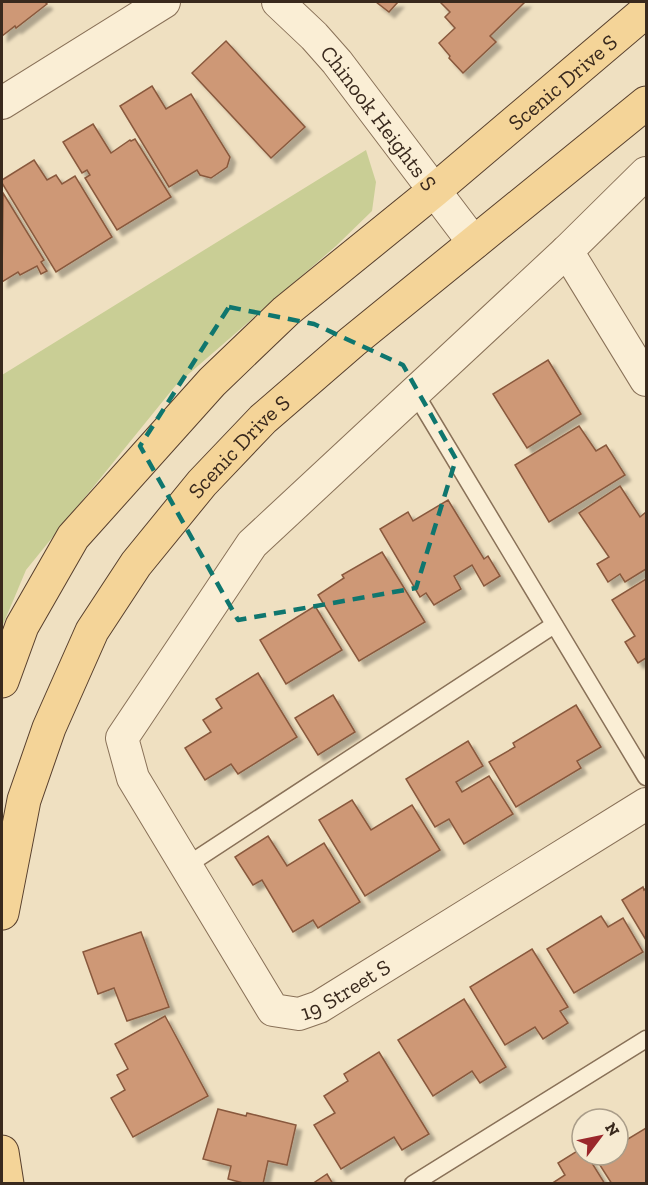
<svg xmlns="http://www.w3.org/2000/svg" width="648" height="1185" font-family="'Zilla Slab',serif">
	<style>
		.green { fill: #c9ce95 }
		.building { fill: #ce9876; stroke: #89593d; stroke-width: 1.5; filter: url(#shadow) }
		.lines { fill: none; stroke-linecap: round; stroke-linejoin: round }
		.lane-casing { stroke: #897158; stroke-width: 19 }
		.street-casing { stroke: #897158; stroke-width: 34 }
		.primary-casing { stroke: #573f2d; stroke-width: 35 }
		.lane { stroke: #faeed5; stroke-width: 16 }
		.street { stroke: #faeed5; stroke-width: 32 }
		.primary { stroke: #f4d498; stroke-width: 33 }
		.marked { fill: none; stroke: #0f766e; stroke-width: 4.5; stroke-dasharray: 12 8; stroke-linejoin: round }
		.labels { text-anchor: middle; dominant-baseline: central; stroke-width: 5; stroke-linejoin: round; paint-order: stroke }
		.street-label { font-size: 22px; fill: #39291d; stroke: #f6ead1 }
	</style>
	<defs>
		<filter id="shadow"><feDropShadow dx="5.5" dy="5.5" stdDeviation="1.5" flood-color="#0004"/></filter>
	</defs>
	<rect width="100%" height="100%" fill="#efe0c1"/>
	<polygon class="green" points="366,150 376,182 372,211 336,246 176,385 26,570 2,627 2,375"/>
	<g class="building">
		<polygon points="2,2 45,2 47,4 16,28 15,26 2,36"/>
		<polygon points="376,2 398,2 389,12"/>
		<polygon points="442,2 525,2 490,36 496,42 463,73 449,58 450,56 439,43 455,28 445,17 450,12 441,3"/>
		<polygon points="226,41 305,127 271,158 192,73"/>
		<polygon points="152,86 166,109 191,94 230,157 227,167 211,178 200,175 197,170 169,187 120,106"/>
		<polygon points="93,124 111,153 130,140 131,141 135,139 171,197 117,230 85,178 90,175 87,170 82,173 63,142"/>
		<polygon points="34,160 47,180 56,175 62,184 75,176 112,237 56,272 2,183 2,180"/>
		<polygon points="3,193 44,260 41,262 47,271 41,274 37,266 20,275 18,272 2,282"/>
		<polygon points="548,360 581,414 527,448 493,394"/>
		<polygon points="579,426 596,451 606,445 625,475 549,522 515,465"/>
		<polygon points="620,486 640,517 646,512 646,569 625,582 620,574 608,582 597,564 609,557 579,513"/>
		<polygon points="448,500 484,559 488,556 500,576 484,586 472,565 454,576 461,589 434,605 426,593 420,597 380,529 408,512 413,521"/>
		<polygon points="382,552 425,622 359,661 318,595 344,578 342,575"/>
		<polygon points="646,579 646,658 638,663 625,642 635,636 612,600"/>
		<polygon points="315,606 342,650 286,684 260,640"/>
		<polygon points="258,673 297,737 238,774 231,764 205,780 185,748 211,732 203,720 222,708 216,699"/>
		<polygon points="333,695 355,732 318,755 295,718"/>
		<polygon points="576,705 601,747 577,761 581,768 516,807 489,762 515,747 513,743"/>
		<polygon points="468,741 483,766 456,782 462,792 489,776 513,814 464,844 449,819 435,827 406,779"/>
		<polygon points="352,800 371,830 412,805 440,850 365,896 319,820"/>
		<polygon points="268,836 287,866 324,843 360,902 318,928 313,920 293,932 262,880 253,885 235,857"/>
		<polygon points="643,887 644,890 646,888 646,940 622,900"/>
		<polygon points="601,916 608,927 623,918 643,952 574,993 547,949"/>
		<polygon points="141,932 169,1007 127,1021 114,988 98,994 83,952"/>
		<polygon points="532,949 568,1007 560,1011 568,1023 543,1039 535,1027 505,1045 470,987"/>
		<polygon points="464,999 506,1067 480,1083 472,1071 433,1096 398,1040"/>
		<polygon points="165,1016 208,1096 133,1137 111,1098 125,1090 117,1075 128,1069 115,1044"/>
		<polygon points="379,1052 429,1134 402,1150 394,1137 341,1169 314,1125 335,1113 324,1096 348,1081 344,1074"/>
		<polygon points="218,1109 246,1116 247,1113 296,1125 287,1165 268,1161 263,1184 247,1184 228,1179 231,1166 203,1159"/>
		<polygon points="646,1128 646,1184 612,1184 596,1159 602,1155 618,1155 618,1145"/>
		<polygon points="582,1148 582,1155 587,1155 605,1184 551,1184 565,1175 558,1163"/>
		<polygon points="327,1174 333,1184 312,1184"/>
	</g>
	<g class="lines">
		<g class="lane-casing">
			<g id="lane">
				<polyline points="415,393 646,777"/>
				<polyline points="186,866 554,625"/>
				<polyline points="413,1184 646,1039"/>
			</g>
		</g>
		<g class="street-casing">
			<g id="street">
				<path id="s1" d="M 278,2 L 314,36 L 337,62 L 474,243"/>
				<polyline points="2,103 164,2"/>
				<path id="s2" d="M 646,173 L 567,251 L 252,544 L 122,738 L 133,778 L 273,1010 L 299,1014 L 319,1007 L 646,804"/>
				<polyline points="567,251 646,380"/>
			</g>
		</g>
		<g class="primary-casing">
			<g id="primary">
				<path id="s3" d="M 2,681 L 22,626 L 73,537 L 212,382 L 286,311 L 435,190 L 646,11"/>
				<path id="s4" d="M 2,913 L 24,800 L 49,728 L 92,631 L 136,564 L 202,483 L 263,419 L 352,342 L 646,103"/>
				<polyline points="2,1152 7,1184"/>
			</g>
		</g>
		<use href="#lane" class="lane"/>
		<use href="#street" class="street"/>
		<use href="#primary" class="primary"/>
	</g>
	<path class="marked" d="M 229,307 L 314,324 L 403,365 L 456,459 L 416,588 L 238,620 L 140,446 Z"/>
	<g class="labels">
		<g class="street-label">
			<text stroke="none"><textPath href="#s3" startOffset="831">Scenic Drive S</textPath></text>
			<text stroke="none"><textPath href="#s1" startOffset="154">Chinook Heights S</textPath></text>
			<text stroke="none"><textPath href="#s4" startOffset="534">Scenic Drive S</textPath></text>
			<text stroke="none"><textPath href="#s2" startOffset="1166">19 Street S</textPath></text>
		</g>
	</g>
	<rect width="648" height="1185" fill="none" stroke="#39291d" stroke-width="6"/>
	<g transform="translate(600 1137) rotate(58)"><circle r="28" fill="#f6ead1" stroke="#aa9d89" stroke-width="1.5"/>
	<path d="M0-4.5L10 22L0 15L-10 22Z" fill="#9a272b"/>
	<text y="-9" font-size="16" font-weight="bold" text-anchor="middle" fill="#39291d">N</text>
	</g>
</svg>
